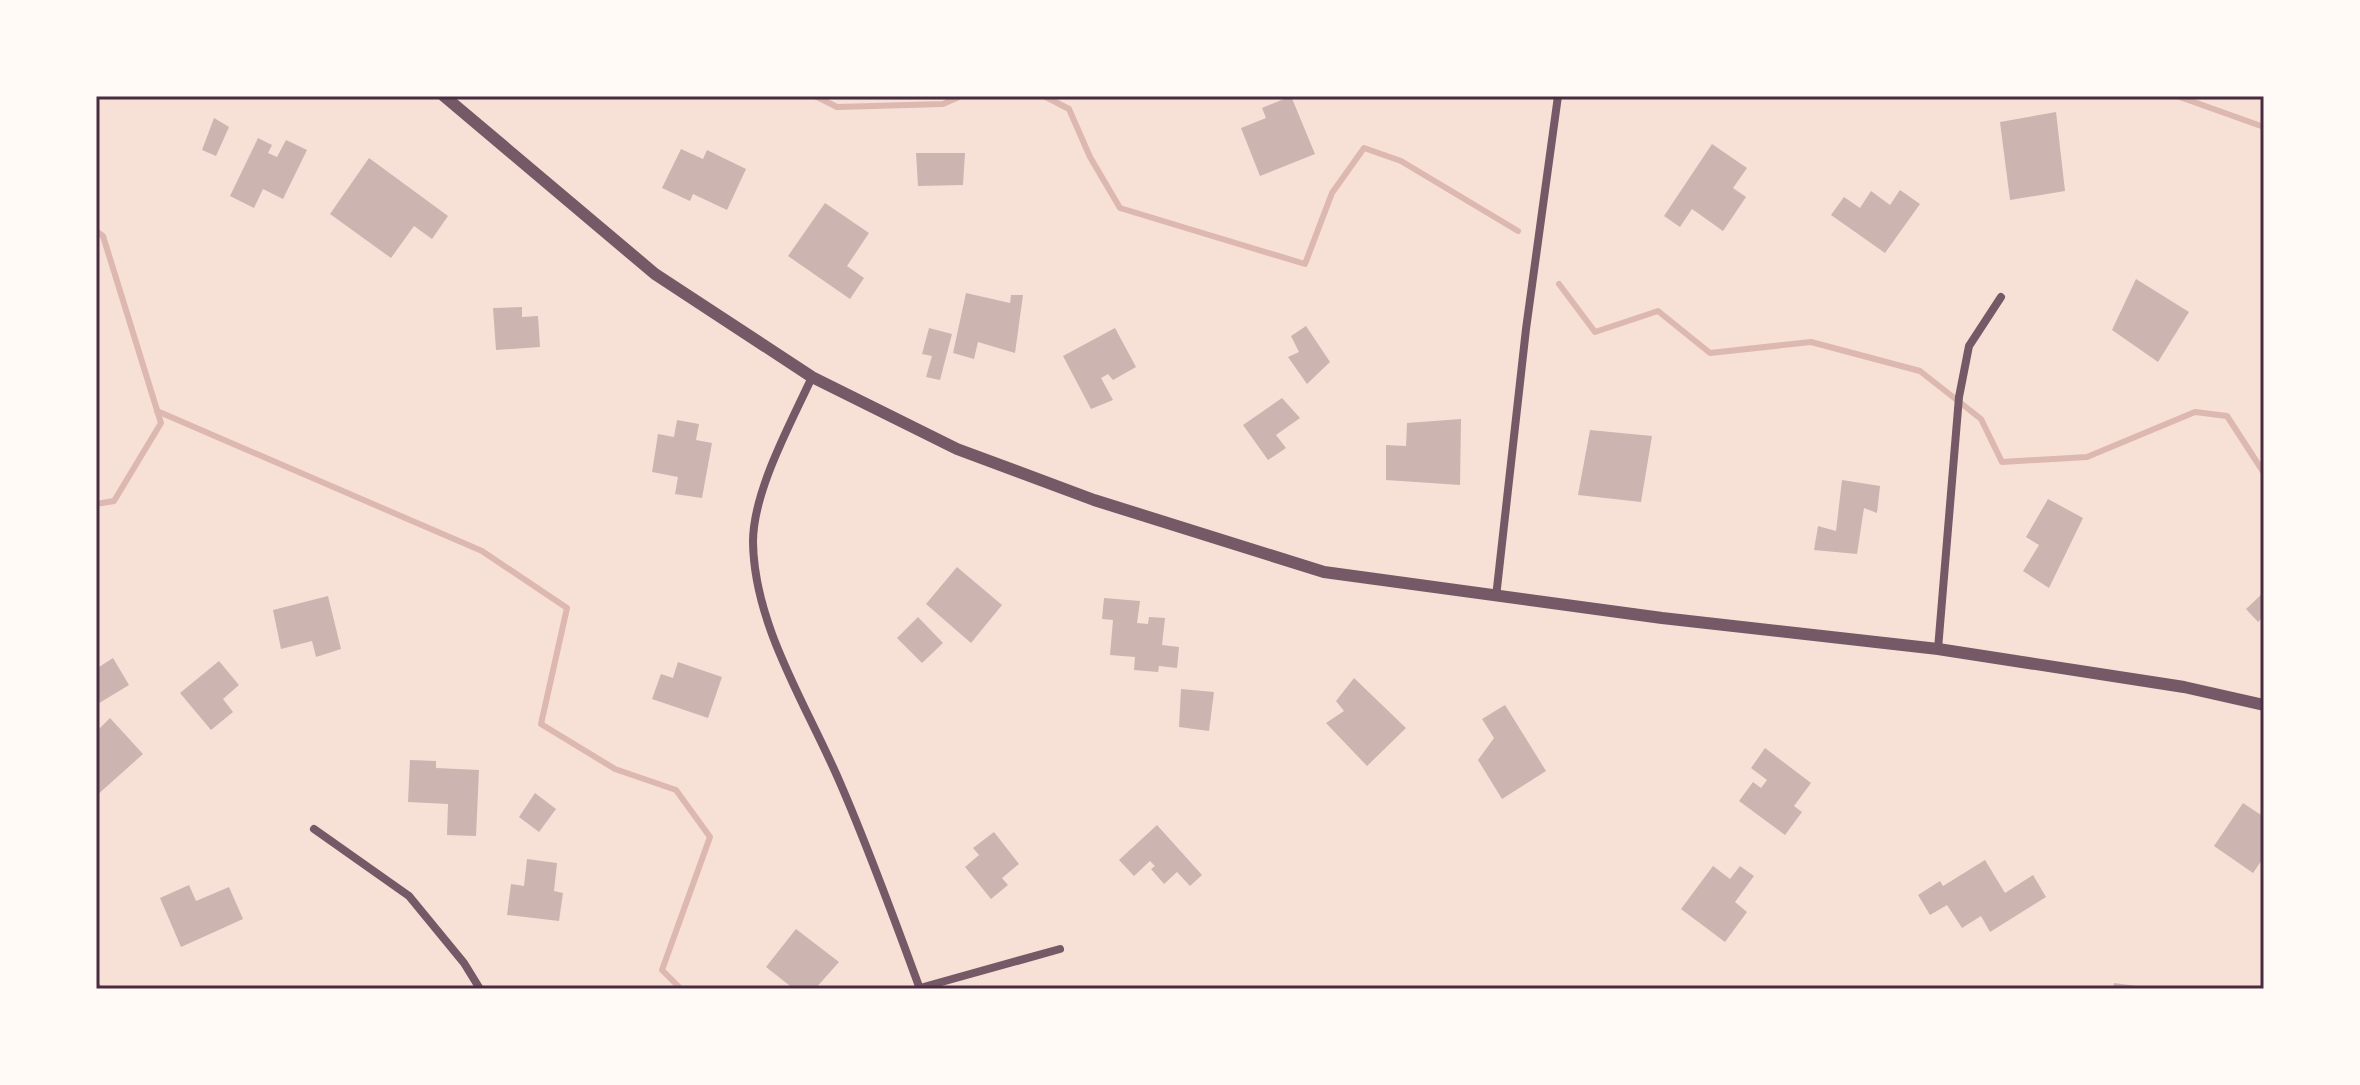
<svg xmlns="http://www.w3.org/2000/svg" width="2360" height="1085" font-family="'Open Sans',sans-serif">
	<style>
		.lines { fill: none; stroke-linecap: round; stroke-linejoin: round }
		.stream { stroke: #dcb8b0; stroke-width: 6 }
		.building { fill: #ccb4b1 }
		.minor { stroke: #755966; stroke-width: 8 }
		.tertiary { stroke: #755966; stroke-width: 12 }
		.neatline { fill: none; stroke: #4a2c40; stroke-width: 3 }
	</style>
	<rect width="100%" height="100%" fill="#f7e1d7"/>
	<g class="lines">
		<g class="stream">
			<polyline points="815,96 837,107 943,104 961,96"/>
			<polyline points="1044,96 1069,109 1090,157 1120,208 1305,264 1332,193 1364,148 1401,161 1518,231"/>
			<polyline points="2177,96 2264,127"/>
			<polyline points="96,231 103,236 161,423 114,501 96,504"/>
			<polyline points="1559,284 1595,332 1658,311 1710,353 1811,342 1920,371 1981,419 2002,462 2087,457 2195,412 2227,416 2264,473"/>
			<polyline points="157,411 482,551 567,608 541,724 615,769 676,790 710,837 662,970 681,989"/>
			<polyline points="96,984 100,989"/>
		</g>
	</g>
	<g class="building">
		<polygon points="1291,96 1315,154 1260,176 1241,128 1266,118 1262,108"/>
		<polygon points="2056,112 2065,191 2010,200 2000,122"/>
		<polygon points="214,118 229,127 216,156 202,150"/>
		<polygon points="258,138 272,145 268,153 277,157 286,140 307,150 283,199 263,189 254,208 230,196"/>
		<polygon points="1712,144 1747,168 1733,188 1746,197 1723,231 1692,209 1680,227 1664,216"/>
		<polygon points="681,149 703,159 707,150 746,169 727,210 693,194 690,201 662,188"/>
		<polygon points="916,153 965,153 963,185 918,186"/>
		<polygon points="369,158 448,216 432,239 414,226 391,258 330,214"/>
		<polygon points="1900,190 1920,204 1885,253 1831,215 1844,197 1860,208 1871,191 1890,205"/>
		<polygon points="825,203 869,233 847,266 864,278 850,299 788,256"/>
		<polygon points="2136,279 2189,312 2158,362 2112,330"/>
		<polygon points="966,293 1010,303 1011,295 1023,295 1015,353 978,342 974,359 953,353"/>
		<polygon points="522,307 522,317 538,316 540,347 496,350 493,308"/>
		<polygon points="1306,326 1330,362 1307,384 1288,357 1299,352 1291,336"/>
		<polygon points="929,328 952,334 940,380 926,377 932,356 922,354"/>
		<polygon points="1115,328 1136,367 1113,380 1108,374 1101,378 1113,400 1091,409 1063,356"/>
		<polygon points="1282,398 1300,418 1276,435 1286,448 1268,460 1243,425"/>
		<polygon points="1461,419 1460,485 1386,480 1386,445 1406,446 1407,423"/>
		<polygon points="677,420 699,424 696,440 712,443 702,498 675,494 678,477 652,472 658,434 674,437"/>
		<polygon points="1590,430 1652,436 1641,502 1578,495"/>
		<polygon points="1842,480 1880,486 1877,513 1864,508 1857,554 1814,550 1818,526 1836,531"/>
		<polygon points="2048,499 2083,518 2049,588 2023,571 2039,545 2026,537"/>
		<polygon points="957,567 1002,605 971,643 926,604"/>
		<polygon points="2264,592 2264,616 2258,622 2246,609"/>
		<polygon points="328,596 341,649 316,657 312,641 281,649 273,610"/>
		<polygon points="1104,598 1140,601 1137,623 1148,624 1149,617 1165,618 1162,645 1179,647 1177,668 1159,666 1158,672 1134,670 1135,657 1110,655 1113,620 1102,619"/>
		<polygon points="918,617 943,643 922,663 897,638"/>
		<polygon points="113,658 129,685 96,705 96,669"/>
		<polygon points="219,661 239,685 223,699 233,712 211,730 180,693"/>
		<polygon points="678,662 722,677 708,718 652,699 661,674 673,678"/>
		<polygon points="1354,678 1406,728 1367,766 1326,723 1344,711 1336,701"/>
		<polygon points="1181,689 1214,692 1209,731 1179,727"/>
		<polygon points="1505,705 1546,771 1502,799 1478,760 1494,738 1482,719"/>
		<polygon points="110,718 143,754 96,796 96,732"/>
		<polygon points="1765,748 1811,783 1794,806 1802,812 1785,835 1739,801 1753,782 1761,788 1767,780 1751,768"/>
		<polygon points="410,760 436,761 436,768 479,770 476,836 447,835 448,804 408,802"/>
		<polygon points="535,793 556,809 539,832 519,817"/>
		<polygon points="2243,803 2264,817 2264,857 2253,873 2214,846"/>
		<polygon points="1157,825 1202,875 1190,886 1177,872 1164,884 1151,869 1155,866 1150,861 1134,876 1119,860"/>
		<polygon points="994,832 1019,864 1002,878 1008,885 991,899 965,867 979,855 973,848"/>
		<polygon points="527,859 557,863 554,891 563,893 559,921 507,915 511,884 524,886"/>
		<polygon points="1985,860 2005,893 2033,875 2046,897 1990,932 1981,916 1962,928 1947,905 1930,915 1918,895 1940,881 1943,886"/>
		<polygon points="1713,866 1730,879 1740,866 1754,876 1735,902 1747,912 1725,942 1681,909"/>
		<polygon points="189,885 196,901 229,887 243,919 181,947 160,898"/>
		<polygon points="796,929 839,962 815,989 794,989 766,967"/>
		<polygon points="2114,983 2144,987 2144,989 2113,989"/>
	</g>
	<g class="lines">
		<g class="minor">
			<path d="M 812,377 C 791,423 753,491 753,542 C 754,627 809,709 841,785 C 870,852 895,921 920,989"/>
			<polyline points="1496,597 1526,329 1558,96"/>
			<polyline points="1938,649 1959,397 1969,346 2001,297"/>
			<polyline points="314,829 409,896 464,963 480,989"/>
			<polyline points="920,988 1060,949"/>
		</g>
		<polyline class="tertiary" points="444,96 655,274 812,377 957,449 1094,500 1324,572 1662,618 1938,649 2184,687 2264,705"/>
	</g>
	<rect width="2360" height="1085" fill="none" stroke="#fffaf5" stroke-width="196"/>
	<rect x="98" y="98" width="2164" height="889" class="neatline"/>
</svg>
